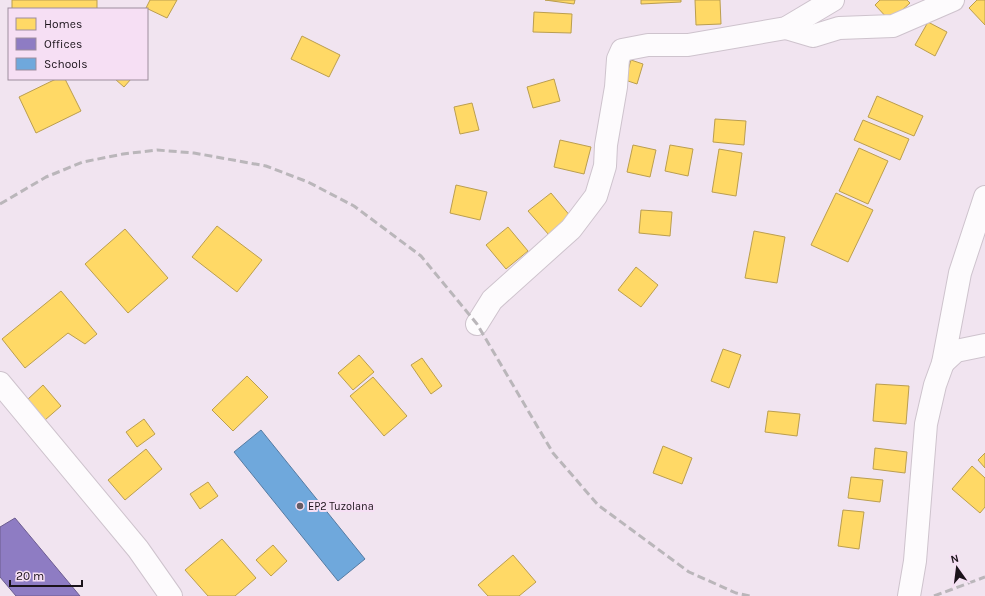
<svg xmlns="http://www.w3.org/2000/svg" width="985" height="596" font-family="Karla,sans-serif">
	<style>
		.homes { fill: #ffd966; stroke: #bb9e4f }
		.offices { fill: #8e7cc3; stroke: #6c5c90 }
		.schools { fill: #6fa8dc; stroke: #567ba2 }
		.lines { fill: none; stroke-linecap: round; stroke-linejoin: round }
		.minor-casing { stroke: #cec3cd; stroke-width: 24 }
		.minor { stroke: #fdfbfd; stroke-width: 22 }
		.rail { stroke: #bab6ba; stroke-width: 3; stroke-dasharray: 8 4; stroke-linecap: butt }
		.poi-dot { fill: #665c65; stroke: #f6dff4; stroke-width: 1.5 }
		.labels { text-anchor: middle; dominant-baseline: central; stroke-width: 4; stroke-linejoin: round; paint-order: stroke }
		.poi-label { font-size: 11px; fill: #1b131a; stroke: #f6dff4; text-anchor: start }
	</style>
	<rect width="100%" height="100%" fill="#f1e4f0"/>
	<g class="homes">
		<rect x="12" y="0" width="85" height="9"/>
		<polygon points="150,0 177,0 167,18 146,8"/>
		<polygon points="545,0 575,0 574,4"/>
		<polygon points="641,0 681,0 681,2 641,4"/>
		<polygon points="695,0 720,0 721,24 696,25"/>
		<polygon points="880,0 907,0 910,3 890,21 875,5"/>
		<polygon points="977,0 985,0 985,25 969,8"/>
		<polygon points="534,12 572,14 571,33 533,32"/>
		<polygon points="928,22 947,32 935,56 915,45"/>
		<polygon points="302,36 340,55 329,77 291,59"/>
		<polygon points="631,60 643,64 637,84 625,80"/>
		<polygon points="56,79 65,79 81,111 36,133 19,97"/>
		<polygon points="115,79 131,79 124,87"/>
		<polygon points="554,79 560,101 533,108 527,87"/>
		<polygon points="877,96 923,116 914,136 868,117"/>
		<polygon points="472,103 479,130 460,134 454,107"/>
		<polygon points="715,119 746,121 744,145 713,142"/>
		<polygon points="863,120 909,139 900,160 854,140"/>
		<polygon points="560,140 591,147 584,174 554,167"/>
		<polygon points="633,145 656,150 650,177 627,172"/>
		<polygon points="670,145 693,149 688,176 665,171"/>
		<polygon points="859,148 888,161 868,204 839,191"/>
		<polygon points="719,149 742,153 736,196 712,192"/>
		<polygon points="456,185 487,192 480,220 450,213"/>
		<polygon points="551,193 571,217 549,235 528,211"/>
		<polygon points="836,193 873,210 848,262 811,245"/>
		<polygon points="641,210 672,212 670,236 639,233"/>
		<polygon points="217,226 262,260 237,292 192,257"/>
		<polygon points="508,227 528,251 506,269 486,245"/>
		<polygon points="125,229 168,278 128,313 85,264"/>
		<polygon points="754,231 785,237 777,283 745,278"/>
		<polygon points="636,267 658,285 641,307 618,290"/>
		<polygon points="61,291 97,334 85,344 68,333 25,368 2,339"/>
		<polygon points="723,349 741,355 729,388 711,381"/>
		<polygon points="359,355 374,372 353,390 338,373"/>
		<polygon points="422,358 442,386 431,394 411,365"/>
		<polygon points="247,376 268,397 233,431 212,410"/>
		<polygon points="373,377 407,416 384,436 350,396"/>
		<polygon points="876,384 909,386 906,424 873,421"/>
		<polygon points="43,385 61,406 45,420 27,400"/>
		<polygon points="768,411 800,414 797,436 765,432"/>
		<polygon points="144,419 155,434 137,447 126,432"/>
		<polygon points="663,446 692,458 682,484 653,473"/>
		<polygon points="875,448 907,452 905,473 873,469"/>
		<polygon points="146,449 162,469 125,500 108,480"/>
		<polygon points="985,453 985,468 978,460"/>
		<polygon points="972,466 985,478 985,507 980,513 952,489"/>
		<polygon points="851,477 883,480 880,502 848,498"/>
		<polygon points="208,482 218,496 200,509 190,494"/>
		<polygon points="843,510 864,512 859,549 838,546"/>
		<polygon points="222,539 256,578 235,596 208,596 185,570"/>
		<polygon points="273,545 287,561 271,576 256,560"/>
		<polygon points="513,555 536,582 519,596 488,596 478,585"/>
	</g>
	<polygon class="offices" points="15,518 80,596 16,596 0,577 0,527"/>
	<polygon class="schools" points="261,430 365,559 338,581 234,452"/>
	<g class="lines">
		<g class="minor-casing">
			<g id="minor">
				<polyline points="786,28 813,36 839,28 893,26 953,0"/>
				<polyline points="477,324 492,300 571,229 596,196 605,166 606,145 616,87 618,59 622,50 648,45 688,45 786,28 833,0"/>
				<polyline points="943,363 956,351 985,345"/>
				<polyline points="0,383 138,549 171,596"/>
				<polyline points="909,596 915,561 926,424 935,385 943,363 960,273 985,197"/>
			</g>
		</g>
		<use href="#minor" class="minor"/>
		<g class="rail">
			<polyline points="0,204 46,177 83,162 123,154 157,150 194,153 266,166 308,182 354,206 421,256 477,324 553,453 598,505 689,572 736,593 750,596"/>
			<polyline points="934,596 985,577"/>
		</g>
	</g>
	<circle class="poi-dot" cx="300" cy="506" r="4"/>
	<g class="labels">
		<g class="poi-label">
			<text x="308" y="506">EP2 Tuzolana</text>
		</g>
	</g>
	<rect x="8" y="8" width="140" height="72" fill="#f6dff4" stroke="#9e8d9d"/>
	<rect x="16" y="18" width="20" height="12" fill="#ffd966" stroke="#9e8d9d"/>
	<text x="44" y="28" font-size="12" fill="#1b131a">Homes</text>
	<rect x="16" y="38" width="20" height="12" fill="#8e7cc3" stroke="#9e8d9d"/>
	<text x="44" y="48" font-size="12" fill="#1b131a">Offices</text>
	<rect x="16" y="58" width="20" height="12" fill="#6fa8dc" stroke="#9e8d9d"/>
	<text x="44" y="68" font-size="12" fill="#1b131a">Schools</text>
	<g transform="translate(957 568) rotate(346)" stroke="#f6dff4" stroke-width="3" paint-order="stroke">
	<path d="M0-3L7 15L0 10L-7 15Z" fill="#1b131a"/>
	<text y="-6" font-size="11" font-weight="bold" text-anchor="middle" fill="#1b131a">N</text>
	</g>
	<path d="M10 580v6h72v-6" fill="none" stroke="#1b131a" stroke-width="2"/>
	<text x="16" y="580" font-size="12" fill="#1b131a" stroke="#f6dff4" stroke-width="3" paint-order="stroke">20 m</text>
</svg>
